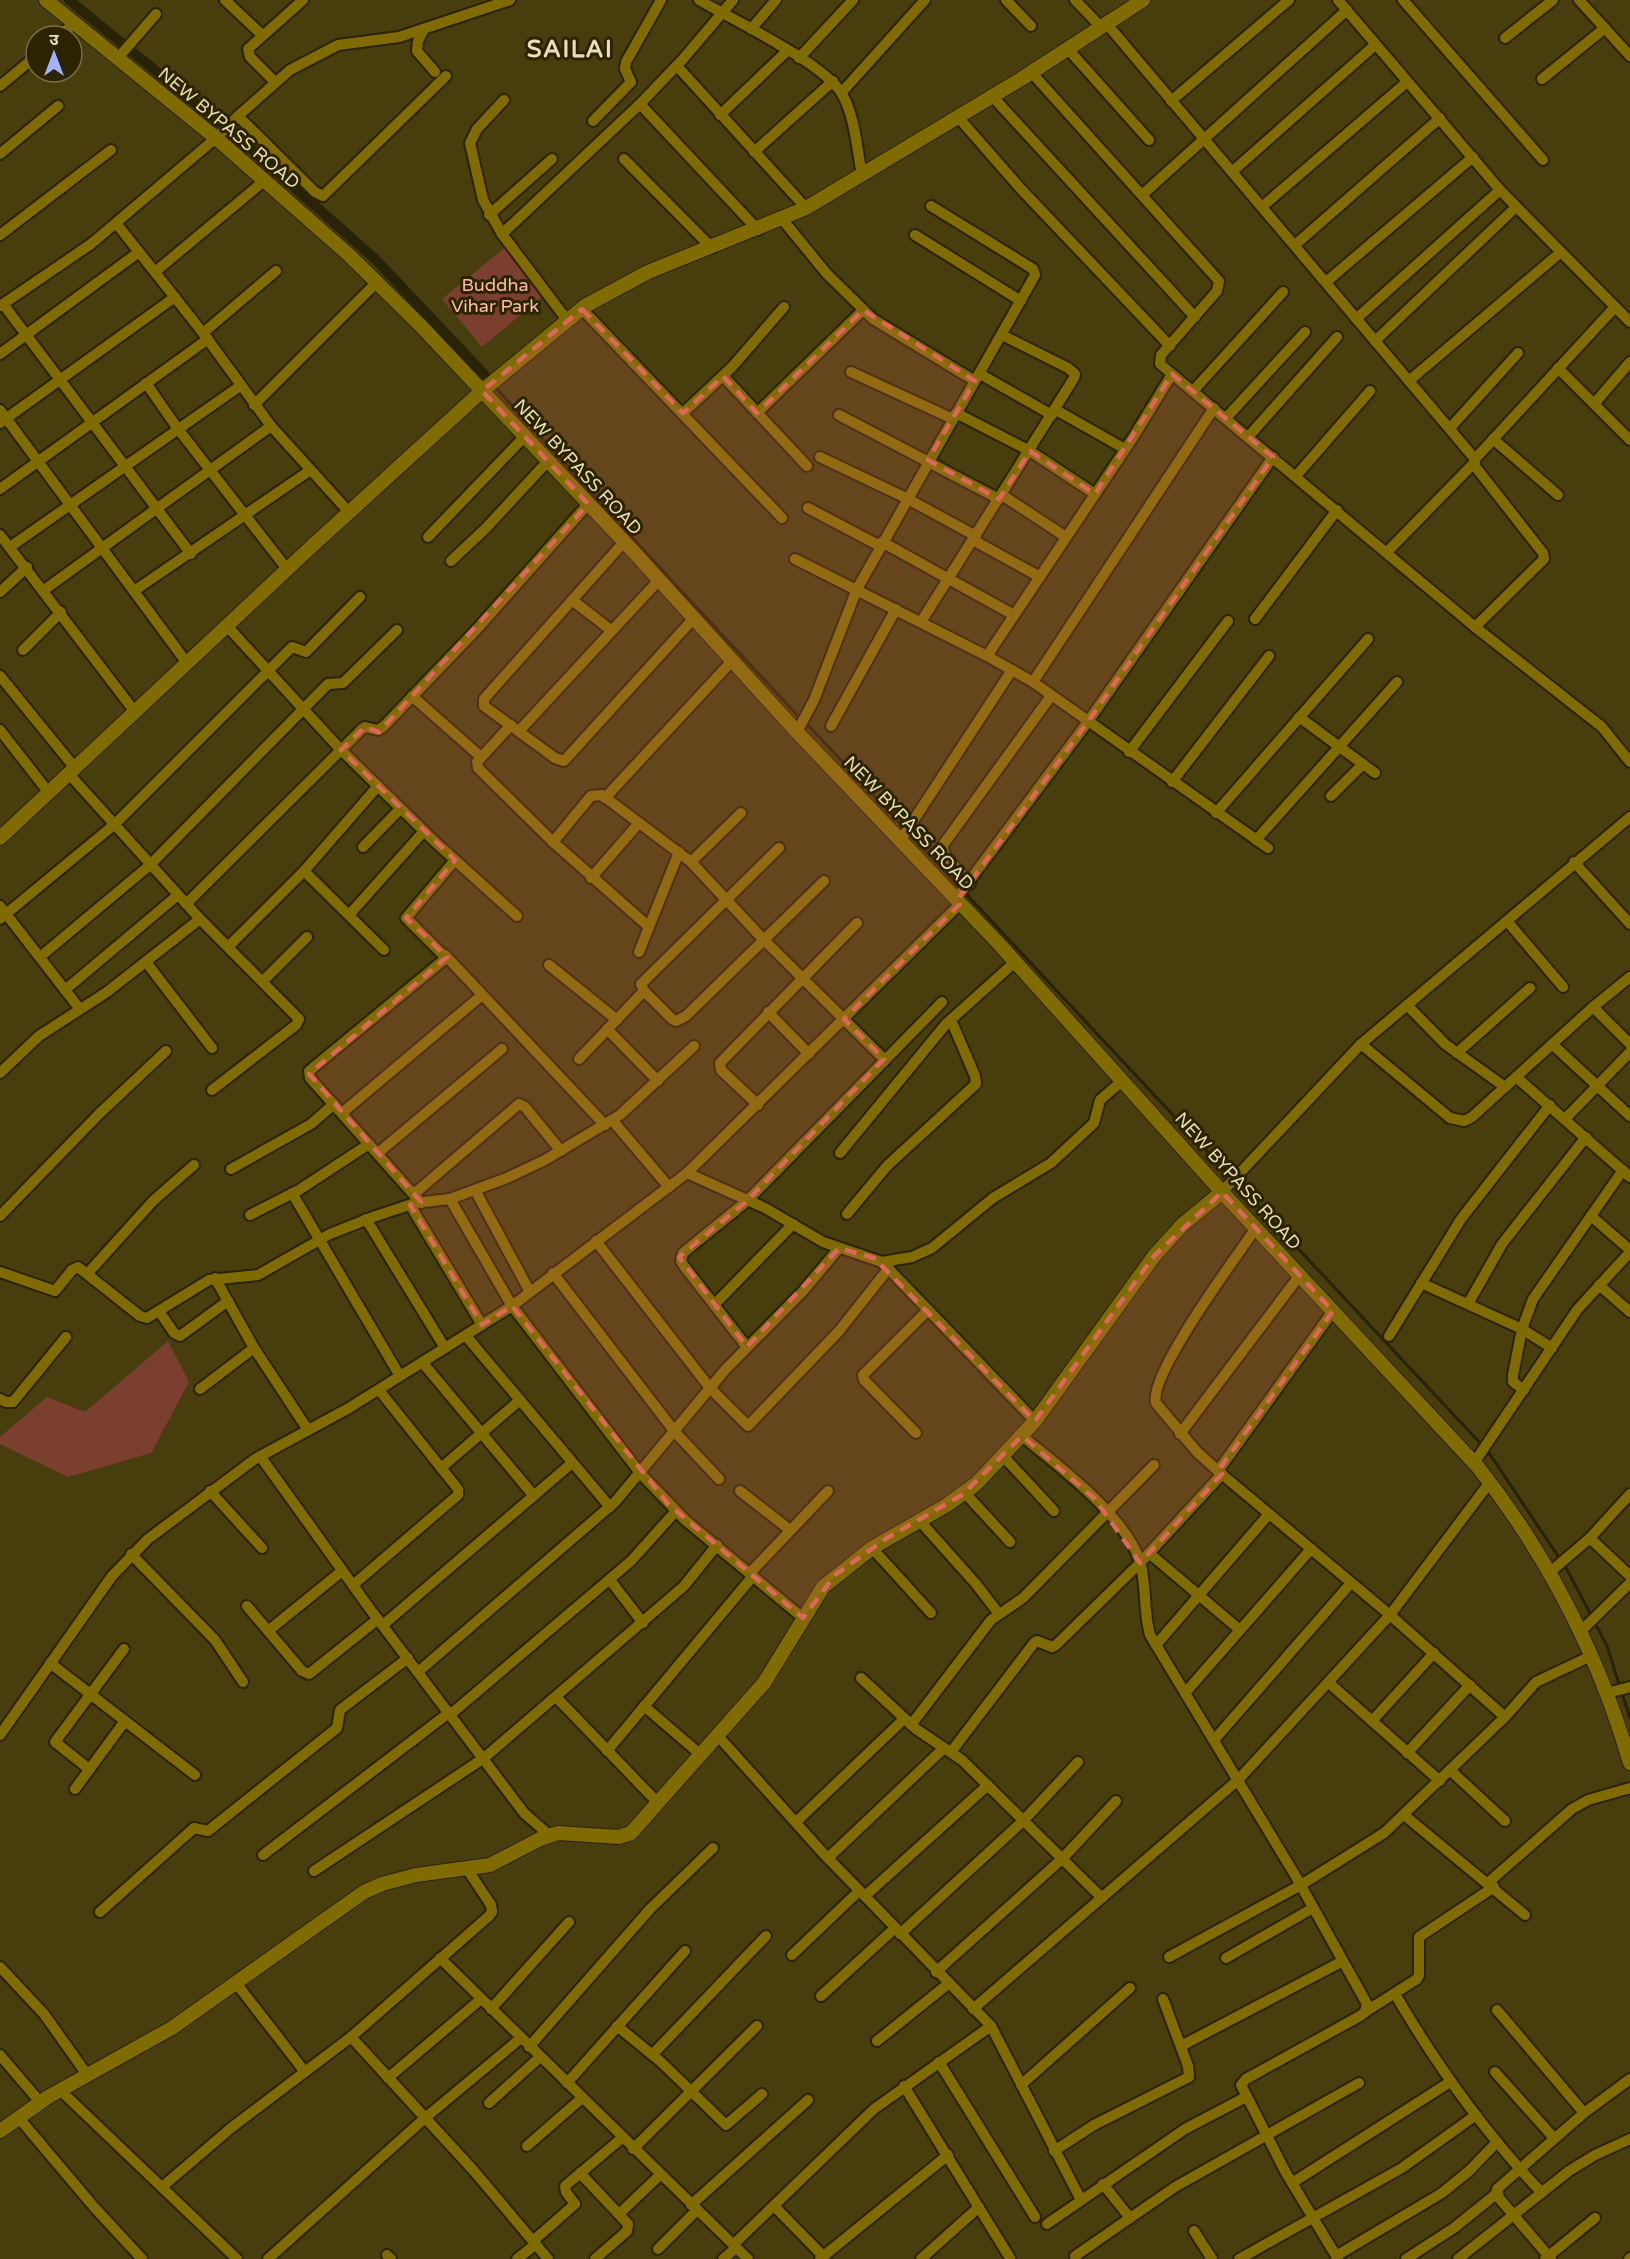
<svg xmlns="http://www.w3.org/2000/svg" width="1630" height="2259" font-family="'Varela Round','Noto Sans Devanagari',sans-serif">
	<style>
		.green { fill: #7a3f2e }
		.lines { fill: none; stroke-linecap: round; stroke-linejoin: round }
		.stream { stroke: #282207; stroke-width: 3 }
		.canal { stroke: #282207; stroke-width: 10 }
		.street-casing { stroke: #2b2408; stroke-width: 14 }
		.secondary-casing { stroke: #2b2408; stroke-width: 16 }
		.street { stroke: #7f6b00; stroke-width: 10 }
		.secondary { stroke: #7f6b00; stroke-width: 14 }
		.marked { fill: #dd685a; fill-opacity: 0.2; stroke: #dd685a; stroke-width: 4.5; stroke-dasharray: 12 8; stroke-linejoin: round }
		.labels { text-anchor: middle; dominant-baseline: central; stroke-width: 6; stroke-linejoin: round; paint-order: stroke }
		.street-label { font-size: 18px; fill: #e9dfb6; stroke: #2c2400 }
		.park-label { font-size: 18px; fill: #ffbba8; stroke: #2c2400 }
		.district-label { font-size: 24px; font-weight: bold; letter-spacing: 1.5px; fill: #e9dfb6; stroke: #2c2400 }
	</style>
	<rect width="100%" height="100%" fill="#483d0d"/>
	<g class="green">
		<polygon points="508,245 548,292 482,347 442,299"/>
		<polygon points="168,1341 189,1382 151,1453 68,1477 0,1444 0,1437 47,1397 85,1412"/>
	</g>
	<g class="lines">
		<g class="stream">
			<polyline points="495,387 670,579 801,719"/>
			<polyline points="806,723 1482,1445"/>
			<polyline points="1487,1450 1560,1559"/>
			<polyline points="1564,1564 1592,1617"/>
			<polyline points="1595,1623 1607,1646 1619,1684"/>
			<polyline points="1622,1693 1630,1718"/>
		</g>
		<polyline class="canal" points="69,0 249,147 375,259 484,374"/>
		<g class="street-casing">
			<g id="street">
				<polyline points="225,0 262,35"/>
				<path d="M 699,0 C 733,20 824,63 842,94 C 855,116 857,150 862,175"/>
				<polyline points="1006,0 1031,26"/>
				<polyline points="1075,0 1100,26"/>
				<polyline points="1338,0 1500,190 1630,322"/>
				<polyline points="1403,0 1543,160"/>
				<polyline points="1579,0 1630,56"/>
				<polyline points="1106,23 1475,459"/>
				<polyline points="424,29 418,41 417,51 435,72"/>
				<polyline points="751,29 776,0"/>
				<polyline points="59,36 75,23"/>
				<polyline points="1505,38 1553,0"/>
				<polyline points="1067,48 1149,140"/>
				<polyline points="118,58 156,14"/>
				<polyline points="799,58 853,0"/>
				<polyline points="677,66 806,208"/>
				<polyline points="1031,72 1219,281 1217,291 1161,355 1160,364 1475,627 1602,727 1630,762"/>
				<polyline points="1542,79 1605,28"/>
				<polyline points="275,82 250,57 248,49 303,0"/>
				<polyline points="0,86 36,56"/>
				<polyline points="842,92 925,0"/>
				<polyline points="992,96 1195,317"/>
				<polyline points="504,100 477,129 470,143 483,200 502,234 567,320"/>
				<polyline points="1171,101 1289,0"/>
				<polyline points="640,104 758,230"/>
				<polyline points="720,115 787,51"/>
				<polyline points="238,116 315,192 323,196 446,76"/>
				<polyline points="958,117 1020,188 1170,346"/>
				<polyline points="593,121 631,82 625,69 626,62 661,0"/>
				<polyline points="754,152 833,81"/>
				<polyline points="0,154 58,106"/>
				<polyline points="624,159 712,248"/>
				<polyline points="1233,171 1375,45"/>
				<polyline points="1142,195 1347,10"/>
				<polyline points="1263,206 1407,82"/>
				<polyline points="489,215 552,159"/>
				<polyline points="782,219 827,274 873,319 975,381"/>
				<polyline points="116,223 203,333 271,426 349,512"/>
				<polyline points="502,234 640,104 683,59 733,0"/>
				<polyline points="0,235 111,150"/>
				<polyline points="915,235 1021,301"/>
				<polyline points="1295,245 1440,118"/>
				<polyline points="155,272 264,181"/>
				<polyline points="1326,282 1473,157"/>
				<polyline points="3,304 191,554"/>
				<polyline points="0,306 91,244 216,138 238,116 290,70 338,45 399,37 510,0"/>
				<polyline points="582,309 782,518"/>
				<polyline points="1356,319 1500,190"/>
				<polyline points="203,333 276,271"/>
				<polyline points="1375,341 1516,207"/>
				<polyline points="0,354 139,252"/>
				<polyline points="1558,368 1630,440"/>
				<polyline points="851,372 953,419"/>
				<polyline points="980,374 1052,415"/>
				<polyline points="723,376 807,466"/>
				<polyline points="1410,380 1561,252"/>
				<polyline points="146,383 178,429 287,569"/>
				<polyline points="1193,391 1283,292"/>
				<polyline points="1594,404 1630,362"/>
				<polyline points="254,405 377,282"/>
				<polyline points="0,410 187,663"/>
				<polyline points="1056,410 1125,449"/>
				<polyline points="683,413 732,367 784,307"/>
				<polyline points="757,413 863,310"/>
				<polyline points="956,413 1030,451 1095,494"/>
				<polyline points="839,415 999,499"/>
				<polyline points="1226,418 1305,332"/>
				<polyline points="0,423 175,297"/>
				<polyline points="1450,428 1518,353"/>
				<polyline points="1248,437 1337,337"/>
				<polyline points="1493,439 1558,495"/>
				<polyline points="820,457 906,498 976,536"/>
				<polyline points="1296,476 1370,391"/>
				<polyline points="0,489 208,339"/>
				<polyline points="1002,495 1066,537"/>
				<polyline points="808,508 880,546"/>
				<polyline points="0,535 135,712"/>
				<polyline points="428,537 525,436"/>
				<polyline points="973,540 1040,577"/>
				<polyline points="624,542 484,699 484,706 555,758 564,761 694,618"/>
				<polyline points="882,542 1014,615"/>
				<polyline points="10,547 240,386"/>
				<polyline points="1387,552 1475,462"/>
				<polyline points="795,559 987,656 1033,682 1268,848"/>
				<polyline points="451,561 486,528 548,461"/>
				<polyline points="44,590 271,426"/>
				<polyline points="134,591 309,471"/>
				<polyline points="0,592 27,567"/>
				<polyline points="572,600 612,631"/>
				<polyline points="1255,619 1337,510"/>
				<polyline points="921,622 1074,378 1075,374 1068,368 1002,335"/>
				<polyline points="227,626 341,750 434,841 517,916"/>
				<polyline points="1475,627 1544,559 1543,553 1474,465 1475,459 1615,307"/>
				<polyline points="23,650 61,612"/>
				<polyline points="987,656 1132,439 1172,374"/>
				<polyline points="0,676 75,768"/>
				<polyline points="1033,682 1214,408"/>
				<polyline points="412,696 481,757"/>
				<polyline points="1299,717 1375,773"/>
				<polyline points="511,725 477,762 478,768 553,842 649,927"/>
				<polyline points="831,726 896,609"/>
				<polyline points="0,730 49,793"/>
				<polyline points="519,731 659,580"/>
				<polyline points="797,732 814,700 857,589 1035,275 1033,269 931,206"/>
				<polyline points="1129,752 1228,621"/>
				<polyline points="69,774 200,919 299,1019 296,1025 212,1090"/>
				<polyline points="1172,782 1269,656"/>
				<polyline points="1331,796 1363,764"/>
				<polyline points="605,798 732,661"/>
				<polyline points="1216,813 1368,639"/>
				<polyline points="1256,840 1397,682"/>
				<polyline points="900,841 1012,670"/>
				<polyline points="553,842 591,796 602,795 691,862 763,939 884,1059"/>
				<polyline points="363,847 400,809"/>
				<polyline points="779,848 641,984 644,991 672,1019 676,1021 686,1016 824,881"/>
				<polyline points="691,862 741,813"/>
				<polyline points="1574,862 1630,924"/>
				<polyline points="304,871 384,950"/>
				<polyline points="591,878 639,823"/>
				<polyline points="970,884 944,854 943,845 1051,696"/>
				<polyline points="956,899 1087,723 1273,457"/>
				<polyline points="186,904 362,729 365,727 378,730 384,726 476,630 588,504"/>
				<polyline points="0,906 79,1008"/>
				<polyline points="349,915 424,831"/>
				<polyline points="0,919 115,824 292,647 306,652 360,597"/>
				<polyline points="1507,921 1563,987"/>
				<polyline points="229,946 304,871 378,786"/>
				<polyline points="639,952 679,852"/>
				<polyline points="445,955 605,1125"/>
				<polyline points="40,957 150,865 328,684 343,683 397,630"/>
				<polyline points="146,962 212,1048"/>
				<polyline points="549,965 617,1020"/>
				<polyline points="263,981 307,937"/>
				<polyline points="65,990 178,895"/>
				<polyline points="1407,1005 1445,1044 1505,1087"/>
				<polyline points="1593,1007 1630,1044"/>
				<polyline points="768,1012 809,1054"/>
				<polyline points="607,1029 658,1081"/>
				<polyline points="1361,1044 1450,1118 1464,1121 1472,1117 1593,1007 1630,977"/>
				<polyline points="1552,1044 1630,1116"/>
				<polyline points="1457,1053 1530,988"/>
				<polyline points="579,1059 644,991"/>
				<polyline points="0,1073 39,1036 107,992 200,919"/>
				<polyline points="1516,1077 1630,1177"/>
				<polyline points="758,1105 721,1070 720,1063 857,923"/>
				<polyline points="342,1113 482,995"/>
				<polyline points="1565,1119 1630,1052"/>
				<polyline points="612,1120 669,1187"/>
				<polyline points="378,1153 502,1049"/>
				<polyline points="840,1153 946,1024 1015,962"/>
				<polyline points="231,1169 311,1124 334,1104"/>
				<polyline points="687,1173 765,1208 823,1242 882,1262 1035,1421"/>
				<polyline points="475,1190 530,1292"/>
				<polyline points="1222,1192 1361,1044 1630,817"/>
				<polyline points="292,1193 400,1376"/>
				<polyline points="414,1194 519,1104 525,1107 561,1151"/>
				<polyline points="450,1199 512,1306 640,1473 685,1520 803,1618"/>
				<polyline points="421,1203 310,1078 309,1071 446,958 406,918 455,860"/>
				<polyline points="410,1205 482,1325"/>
				<polyline points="847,1214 887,1166 976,1084 975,1076 951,1020"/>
				<polyline points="250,1215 299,1190 369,1144"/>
				<polyline points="0,1216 100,1113 166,1051"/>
				<polyline points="1591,1216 1630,1250"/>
				<polyline points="366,1219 445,1348"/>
				<path d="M 1256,1228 C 1237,1256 1148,1375 1156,1403 L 1197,1452 L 1218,1471 L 1390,1615 L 1505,1717"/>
				<polyline points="596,1241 710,1388 748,1426 839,1331 889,1268"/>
				<polyline points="882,1262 912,1257 932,1248 993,1198 1051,1163 1094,1123 1100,1100 1122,1081"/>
				<polyline points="0,1272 55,1291 72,1270 78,1267 140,1316 147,1318 209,1280 258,1275 330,1234 373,1217 415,1203 450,1199 507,1178 545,1160 620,1115 694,1046"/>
				<polyline points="88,1273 153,1201 194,1165"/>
				<polyline points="553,1273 675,1432 719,1479"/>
				<polyline points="215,1278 254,1348 308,1430"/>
				<polyline points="1421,1283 1522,1329 1552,1348"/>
				<polyline points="1599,1285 1630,1312"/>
				<polyline points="1468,1304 1502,1244 1586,1137"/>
				<polyline points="714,1305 793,1224"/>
				<polyline points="159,1311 174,1333 180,1336 228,1301"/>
				<polyline points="466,1336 610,1507"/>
				<polyline points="1389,1336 1461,1219 1550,1105"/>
				<polyline points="747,1347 684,1266 681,1261 683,1253 747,1201 942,1002"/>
				<polyline points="422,1362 534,1496"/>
				<polyline points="200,1389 254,1348"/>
				<polyline points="1524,1390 1513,1382 1513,1375 1522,1329 1533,1299 1623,1170"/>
				<polyline points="0,1399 6,1402 13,1402 66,1337"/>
				<polyline points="916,1433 864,1380 863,1375 928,1310"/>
				<polyline points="1180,1434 1300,1275"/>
				<path d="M 1022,1436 C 1059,1467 1125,1515 1140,1562 C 1147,1586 1143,1611 1150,1635 L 1295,1875 L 1367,2004 L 1365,2012 L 1360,2016 L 1246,2079 L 1241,2085 L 1286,2173 L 1338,2259"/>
				<polyline points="260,1456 370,1609 524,1813 549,1835"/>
				<polyline points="1003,1456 1054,1511"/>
				<polyline points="1474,1463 1577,1310 1630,1252"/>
				<polyline points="441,1468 520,1400"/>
				<polyline points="1218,1471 1333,1311"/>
				<polyline points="210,1491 262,1548"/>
				<polyline points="740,1491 790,1530"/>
				<polyline points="965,1493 1010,1542"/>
				<polyline points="919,1520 976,1584 999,1614"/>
				<polyline points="1590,1538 1630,1576"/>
				<polyline points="872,1548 931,1613"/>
				<polyline points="1149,1553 1240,1630"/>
				<polyline points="131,1554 215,1640 243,1682"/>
				<polyline points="750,1573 828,1491"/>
				<polyline points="1549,1573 1590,1538 1630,1494"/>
				<polyline points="610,1580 643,1623"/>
				<polyline points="353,1585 458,1495 458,1489 379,1390"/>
				<polyline points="247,1606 302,1671 309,1674 378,1619"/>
				<polyline points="383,1625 572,1463"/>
				<polyline points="268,1631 342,1571"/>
				<polyline points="1580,1632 1630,1583"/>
				<polyline points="1156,1645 1269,1514"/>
				<polyline points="50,1663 195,1775"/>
				<polyline points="418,1672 615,1502 725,1370 803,1291 839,1248"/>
				<polyline points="861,1678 916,1729 962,1760 1102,1898"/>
				<polyline points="1329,1683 1440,1781"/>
				<polyline points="1185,1693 1311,1549"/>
				<polyline points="1607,1693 1630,1687"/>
				<polyline points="557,1698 658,1803"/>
				<polyline points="644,1706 701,1755"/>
				<polyline points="451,1714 631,1561 676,1511"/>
				<polyline points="1372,1721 1434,1653"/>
				<polyline points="911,1725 991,1620 1023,1598 1154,1465"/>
				<polyline points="0,1735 112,1576 148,1539 255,1459 349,1408 512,1306 687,1173 960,904"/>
				<polyline points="718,1736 822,1852 991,2026 1081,2200"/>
				<polyline points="1214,1740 1351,1583"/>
				<polyline points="607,1751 753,1576"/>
				<polyline points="951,1752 1034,1643 1037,1641 1052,1647 1056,1645 1140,1563 1222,1474"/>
				<polyline points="1407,1753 1470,1685"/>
				<polyline points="89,1769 55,1742 124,1649"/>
				<polyline points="1450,1770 1505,1821"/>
				<polyline points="75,1789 125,1721"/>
				<polyline points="1404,1815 1525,1915"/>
				<polyline points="796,1822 904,1719"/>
				<polyline points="263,1855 450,1712"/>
				<polyline points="828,1858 944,1748"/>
				<polyline points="314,1871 484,1758 684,1586 717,1545"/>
				<polyline points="1489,1882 1572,1809 1588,1800 1630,1788"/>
				<polyline points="865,1896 988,1785"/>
				<polyline points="100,1912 194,1828 208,1831 337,1728 340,1710 408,1658"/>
				<polyline points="900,1934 1023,1821 1078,1762"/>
				<polyline points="792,1955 859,1891"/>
				<polyline points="1169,1957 1301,1885 1384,1833 1505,1717 1536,1682 1591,1656"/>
				<polyline points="440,1958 748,2259"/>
				<polyline points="1226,1958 1313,1908"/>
				<polyline points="0,1967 44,2014 88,2076"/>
				<polyline points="936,1972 1063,1858 1116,1801"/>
				<polyline points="236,1983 305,2072"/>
				<path d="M 1395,1994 C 1437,2066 1485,2133 1542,2193"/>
				<polyline points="821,1996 895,1928"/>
				<polyline points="491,2009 569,1922"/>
				<polyline points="973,2009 1238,1780 1390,1615 1490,1482"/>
				<polyline points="1497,2010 1584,2113"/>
				<polyline points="1365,2012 1417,1979 1419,1975 1419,1937 1494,1887"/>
				<polyline points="617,2026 661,2062 726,2125 762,2094"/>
				<polyline points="351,2037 474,2171 548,2259"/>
				<polyline points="877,2041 948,1984"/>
				<polyline points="1181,2046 1343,1961"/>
				<polyline points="529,2047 650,1909 713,1848"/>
				<polyline points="0,2055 40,2102"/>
				<polyline points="652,2055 766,1936"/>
				<polyline points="939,2062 1035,2217"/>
				<polyline points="1495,2072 1554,2138"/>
				<polyline points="388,2078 481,1999"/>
				<polyline points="567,2083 685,1951"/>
				<polyline points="1021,2085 1130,1988"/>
				<polyline points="904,2086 1010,2258"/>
				<polyline points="60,2090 237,2259"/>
				<polyline points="489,2103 540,2057"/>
				<polyline points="18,2117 94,2207 142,2259"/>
				<polyline points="527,2146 582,2098"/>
				<polyline points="633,2149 757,2026"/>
				<polyline points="1054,2151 1094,2125 1189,2077 1188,2066 1163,1999"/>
				<polyline points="580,2173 628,2224 627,2231 595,2259"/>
				<polyline points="1292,2183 1450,2082"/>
				<polyline points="1103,2184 1130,2218"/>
				<polyline points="162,2187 231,2128 351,2037 489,1916 492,1912 491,1905 467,1869"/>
				<polyline points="691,2205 808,2100"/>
				<polyline points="774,2206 823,2256"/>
				<polyline points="619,2214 660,2175"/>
				<polyline points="1047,2224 1185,2129 1246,2097"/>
				<polyline points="1194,2231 1212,2259"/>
				<polyline points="533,2241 575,2204 566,2192 565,2186 622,2138"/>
				<polyline points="733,2245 874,2109 991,2026"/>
				<polyline points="658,2249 697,2210"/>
				<polyline points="387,2255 391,2259"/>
				<polyline points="1075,2256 1175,2187 1359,2083"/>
				<polyline points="1336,2256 1442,2193 1469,2171 1497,2142"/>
				<polyline points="268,2259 425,2118 521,2038"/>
				<polyline points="517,2259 536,2244"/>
				<polyline points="723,2259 736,2248"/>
				<polyline points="820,2259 948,2155"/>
				<polyline points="921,2259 979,2207"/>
				<polyline points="1239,2259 1402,2168 1476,2115"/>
				<polyline points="1406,2259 1454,2228 1496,2194"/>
				<polyline points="1458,2259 1569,2171 1595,2155 1630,2139"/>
				<polyline points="1545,2259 1595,2218"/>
				<polyline points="1551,2259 1499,2198 1497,2189 1584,2113 1630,2079"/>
				<polyline points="1629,2259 1630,2258"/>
			</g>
		</g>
		<g class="secondary-casing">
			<g id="secondary">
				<path d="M 46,0 L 216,138 L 349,255 L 421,326 L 633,551 L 797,732 L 1001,946 L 1222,1192 L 1478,1467 C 1547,1555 1599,1656 1630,1763"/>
				<polyline points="0,838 311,547 482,391 585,306 648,272 806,208 1021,79 1143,0"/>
				<polyline points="0,2131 48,2097 172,2028 364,1892 382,1884 416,1875 490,1865 540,1839 558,1833 619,1837 631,1833 764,1683 823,1587 872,1548 947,1505 976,1484 1035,1421 1154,1256 1182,1225 1222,1192"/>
			</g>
		</g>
		<use href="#street" class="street"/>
		<use href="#secondary" class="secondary"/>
	</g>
	<path class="marked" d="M 582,309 L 683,413 L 723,376 L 757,413 L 863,310 L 975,381 L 928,460 L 999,499 L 1030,451 L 1095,494 L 1172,374 L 1273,457 L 1087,723 L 957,900 L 960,904 L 844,1019 L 884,1059 L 747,1201 L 679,1257 L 747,1347 L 839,1248 L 874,1258 L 1035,1421 L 1154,1256 L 1222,1192 L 1333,1311 L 1218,1471 L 1222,1474 L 1140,1563 L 1095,1499 L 1022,1436 L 962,1495 L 887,1538 L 835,1575 L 803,1618 L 668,1504 L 512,1306 L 482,1325 L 410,1205 L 421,1202 L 309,1074 L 447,957 L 406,918 L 455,860 L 341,750 L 365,727 L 379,732 L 588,504 L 482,391 Z"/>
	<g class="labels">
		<g class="street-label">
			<text transform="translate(229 128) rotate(40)">NEW BYPASS ROAD</text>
			<text transform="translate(578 467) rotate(47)">NEW BYPASS ROAD</text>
			<text transform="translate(909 823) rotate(46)">NEW BYPASS ROAD</text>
			<text transform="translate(1238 1181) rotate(48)">NEW BYPASS ROAD</text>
		</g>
		<g class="park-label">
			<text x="495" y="285">Buddha<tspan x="495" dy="21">Vihar Park</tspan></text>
		</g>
		<g class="district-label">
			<text x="570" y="49">SAILAI</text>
		</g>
	</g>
	<g transform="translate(54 54)"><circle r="28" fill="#2c2400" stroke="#786f49" stroke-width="1.5"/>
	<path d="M0-4.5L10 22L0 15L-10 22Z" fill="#a5b1fc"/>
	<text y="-9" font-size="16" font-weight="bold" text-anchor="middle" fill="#e9dfb6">उ</text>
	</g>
</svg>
